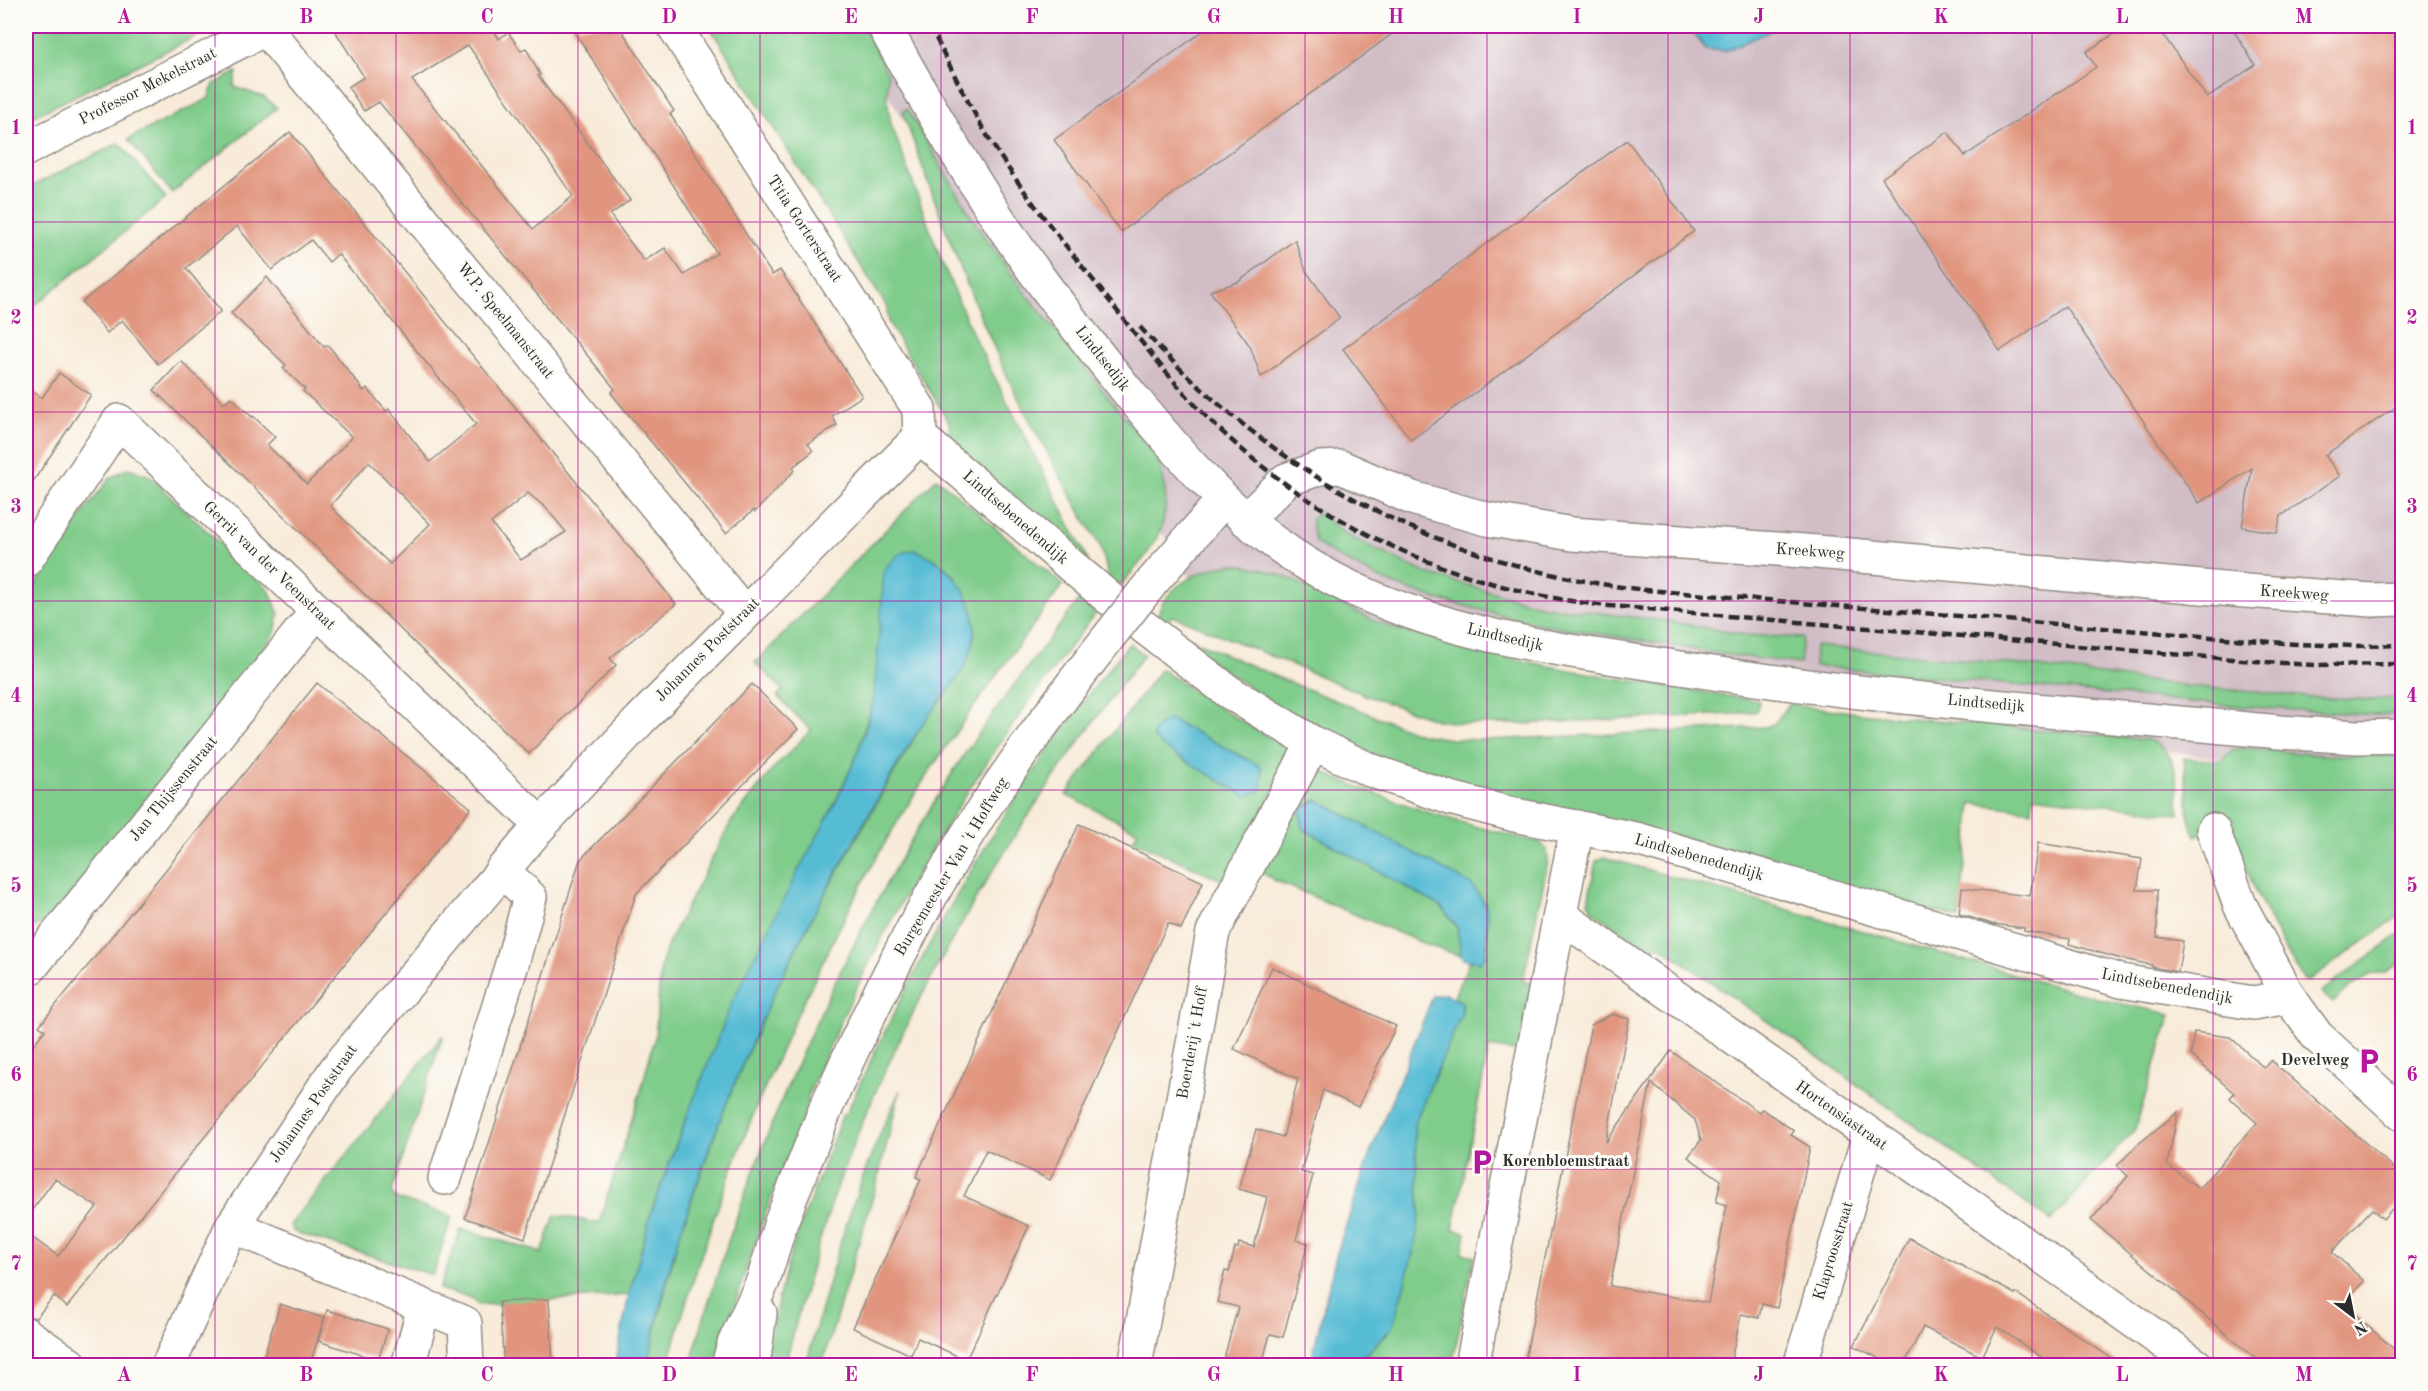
<svg xmlns="http://www.w3.org/2000/svg" width="2428" height="1391" font-family="'Old Standard TT',serif">
	<style>
		.industrial { fill: #d2bdc6 }
		.green { fill: #7fcc8b; stroke: #557c5b; stroke-width: 1.5 }
		.water { fill: #56bcd4; stroke: #407480; stroke-width: 1.5 }
		.building { fill: #e1957e; fill-rule: evenodd }
		.lines { fill: none; stroke-linecap: round; stroke-linejoin: round }
		.minor-casing { stroke: #928b82; stroke-width: 36 }
		.secondary-casing { stroke: #928b82; stroke-width: 36 }
		.minor { stroke: #fff; stroke-width: 33 }
		.secondary { stroke: #fff; stroke-width: 33 }
		.rail { stroke: #2b2b2b; stroke-width: 4.5; stroke-dasharray: 9 4.5; stroke-linecap: butt }
		.secondary-bridge-casing { stroke: #928b82; stroke-width: 36; stroke-linecap: butt }
		.secondary-bridge { stroke: #fff; stroke-width: 33 }
		.grid { fill: none; stroke: #b5179e; stroke-width: 1.5; stroke-opacity: 0.55 }
		.labels { text-anchor: middle; dominant-baseline: central; stroke-width: 6; stroke-linejoin: round; paint-order: stroke }
		.street-label { font-size: 16px; fill: #2b2b2b; stroke: #fdfcf7 }
		.poi-label { font-size: 16px; font-weight: bold; fill: #2b2b2b; stroke: #fdfcf7; text-anchor: end }
		.neatline { fill: none; stroke: #b5179e; stroke-width: 2 }
		.grid-label { font-size: 20px; text-anchor: middle; font-weight: bold; fill: #b5179e }
	</style>
	<rect width="100%" height="100%" fill="#fdfcf7"/>
	<filter id="ink" filterUnits="userSpaceOnUse"><feTurbulence type="fractalNoise" baseFrequency=".0167" numOctaves="2"/><feDisplacementMap in="SourceGraphic" scale="12" xChannelSelector="R" yChannelSelector="G"/><feConvolveMatrix kernelMatrix="1 2 1 2 8 2 1 2 1" color-interpolation-filters="sRGB"/></filter>
	<filter id="wash" filterUnits="userSpaceOnUse"><feTurbulence type="fractalNoise" baseFrequency=".008" numOctaves="4" result="noise"/><feDisplacementMap in="SourceGraphic" scale="24" xChannelSelector="R" yChannelSelector="G"/><feGaussianBlur stdDeviation="1.35" result="paint"/><feColorMatrix in="noise" values="0 0 0 0 0 0 0 0 0 0 0 0 0 0 0 0 0 1.4 0 .05"/><feComposite in="paint" operator="in"/></filter>
	<g filter="url(#wash)">
		<rect width="100%" height="100%" fill="#f8ebd9"/>
		<polygon class="industrial" points="845,26 2402,26 2402,786 1209,608"/>
		<g class="green">
			<polygon points="26,26 217,26 26,120"/>
			<polygon points="709,26 863,26 888,75 887,98 891,124 940,257 974,337 1089,562 951,444 949,422 888,322 887,307"/>
			<polygon points="237,72 234,87 264,97 277,108 172,193 128,139 208,99 214,84"/>
			<path d="M 907,109 L 980,231 L 1023,290 L 1154,454 C 1168,479 1170,514 1156,540 C 1146,559 1128,576 1114,592 C 1105,575 1107,561 1099,544 C 1065,486 1032,428 1003,367 C 965,285 934,200 904,115 L 903,111 Z"/>
			<polygon points="119,143 166,198 29,310 26,308 26,189"/>
			<polygon points="128,468 148,475 269,590 279,614 275,633 231,692 52,919 31,928 26,927 26,599 78,520 110,478"/>
			<path d="M 937,478 L 1063,585 C 1001,668 940,750 887,839 C 861,883 838,930 816,976 C 754,1101 705,1231 668,1365 L 647,1365 L 677,1242 L 723,1111 L 768,1005 L 818,906 L 921,726 L 955,576 C 939,564 926,549 905,551 L 877,674 L 874,698 L 855,760 L 685,1121 L 652,1210 L 629,1295 L 478,1305 L 472,1298 L 439,1289 L 461,1229 L 542,1253 L 555,1215 L 599,1223 L 641,1090 L 655,1037 L 661,966 L 669,941 L 731,822 L 774,768 L 811,730 L 777,696 L 783,690 L 755,663 Z"/>
			<polygon points="1319,513 1346,535 1427,574 1543,606 1673,622 1746,635 1803,638 1800,664 1723,654 1540,624 1432,598 1387,582 1338,557 1316,543 1312,530 1312,519"/>
			<path d="M 1232,564 C 1290,568 1339,609 1393,628 C 1410,634 1428,637 1445,642 C 1548,670 1654,684 1759,701 L 1757,711 L 1734,714 L 1520,724 L 1466,724 L 1437,720 L 1368,696 L 1174,616 L 1156,624 C 1160,587 1200,569 1232,564 Z"/>
			<path d="M 1080,599 L 1096,613 C 1008,725 927,845 864,973 C 843,1014 825,1056 807,1098 L 810,1100 C 774,1187 741,1274 718,1365 L 690,1366 C 748,1155 838,951 956,767 C 994,709 1038,654 1080,599 Z"/>
			<path d="M 1186,637 L 1284,680 L 1420,734 L 1451,739 L 1486,740 L 1765,727 L 1774,724 L 1789,704 L 1859,713 L 2149,740 C 2182,755 2176,782 2179,814 L 2033,796 L 2032,811 L 1972,803 L 1959,918 L 1433,779 L 1311,729 L 1181,641 Z"/>
			<path d="M 1130,643 L 1144,655 C 1025,808 921,972 850,1153 C 823,1222 803,1294 785,1365 L 764,1366 L 780,1292 L 793,1246 L 836,1132 L 843,1114 L 846,1114 C 922,947 1011,785 1130,643 Z"/>
			<polygon points="1815,646 2021,665 2188,686 2297,696 2373,700 2402,697 2402,714 2374,715 2235,706 1814,666"/>
			<polygon points="1161,669 1219,708 1294,752 1226,882 1133,840 1138,831 1066,795"/>
			<path d="M 2244,748 L 2323,755 L 2402,756 L 2402,914 L 2308,981 L 2304,980 C 2272,931 2249,877 2227,823 L 2196,836 L 2189,819 L 2184,758 L 2221,761 L 2232,750 Z"/>
			<path d="M 1315,769 C 1389,801 1462,826 1540,842 L 1547,850 L 1548,861 L 1523,981 L 1532,983 L 1519,1052 L 1489,1047 L 1453,1229 L 1466,1233 L 1462,1253 L 1474,1256 L 1452,1365 L 1355,1365 L 1391,1329 L 1420,1214 L 1414,1124 L 1462,1013 L 1462,1002 L 1453,998 L 1470,960 L 1480,962 L 1488,944 L 1315,801 L 1301,809 L 1302,828 L 1440,906 L 1457,927 L 1461,956 L 1427,945 L 1274,880 L 1260,871 Z"/>
			<polygon points="1603,857 2104,1000 2171,1014 2135,1129 2051,1221 1660,946 1646,949 1595,913 1588,902 1596,861"/>
			<polygon points="2402,932 2402,962 2386,972 2371,974 2351,986 2333,1003 2321,992"/>
			<polygon points="443,1035 392,1191 394,1198 452,1216 433,1275 294,1232 290,1225"/>
			<path d="M 900,1091 L 876,1186 L 822,1365 L 806,1365 C 830,1273 857,1177 900,1091 Z"/>
		</g>
		<g class="water">
			<polygon points="1688,26 1782,26 1724,51 1706,49"/>
			<path d="M 915,550 C 950,563 979,598 974,638 C 969,675 939,698 920,728 C 884,785 851,845 819,904 C 761,1011 715,1124 678,1240 C 665,1280 657,1324 647,1365 L 615,1365 L 629,1295 L 652,1210 L 685,1121 L 733,1000 L 799,869 L 835,804 L 855,760 L 865,731 L 874,698 L 884,571 C 892,558 900,551 915,550 Z"/>
			<path d="M 1170,719 L 1262,767 L 1261,790 L 1247,797 L 1164,748 L 1153,738 C 1152,727 1162,723 1170,719 Z"/>
			<polygon points="1318,800 1472,885 1486,905 1488,916 1486,955 1480,962 1463,959 1461,956 1457,927 1440,906 1302,828 1301,809"/>
			<polygon points="1445,994 1462,1002 1462,1013 1414,1124 1420,1214 1414,1250 1394,1322 1391,1329 1355,1365 1310,1365 1336,1256 1368,1159 1433,996"/>
		</g>
		<g id="blocks">
			<g class="building">
				<path d="M 332,26 L 498,26 L 493,29 L 499,39 L 508,32 L 521,51 L 526,48 L 540,75 L 538,76 L 630,200 L 610,215 L 644,261 L 665,248 L 684,275 L 717,253 L 571,26 L 619,26 L 674,111 L 670,114 L 772,275 L 780,270 L 862,396 L 832,416 L 837,425 L 808,444 L 813,451 L 793,467 L 795,470 L 755,512 L 754,510 L 726,533 L 611,393 L 615,389 L 379,102 L 364,111 L 348,87 L 364,77 ZM 468,45 L 573,196 L 533,229 L 412,80 Z"/>
				<polygon points="1210,26 1403,26 1121,232 1054,140"/>
				<polygon points="2126,26 2157,26 2207,98 2255,65 2231,26 2403,26 2403,402 2325,455 2340,476 2281,516 2277,533 2242,527 2252,468 2199,503 2065,306 2000,351 1882,178 1948,132 1965,156 2096,67 2086,52"/>
				<path d="M 290,132 L 676,604 L 610,658 L 616,665 L 529,754 L 154,390 L 181,361 L 224,403 L 231,397 L 252,417 L 253,416 L 275,437 L 267,445 L 307,484 L 352,437 L 303,391 L 305,389 L 283,368 L 286,365 L 231,313 L 267,277 L 324,347 L 328,345 L 364,391 L 367,388 L 386,411 L 389,409 L 430,462 L 476,424 L 338,254 L 329,262 L 311,240 L 272,270 L 237,226 L 186,268 L 221,311 L 158,364 L 122,320 L 107,333 L 82,302 ZM 369,462 L 430,524 L 390,564 L 330,506 ZM 528,493 L 546,508 L 566,532 L 521,560 L 491,523 Z"/>
				<polygon points="1627,140 1694,231 1411,440 1343,349"/>
				<polygon points="1295,240 1306,271 1340,318 1261,377 1250,346 1210,291 1238,282"/>
				<polygon points="59,373 91,395 26,492 26,387 42,398"/>
				<polygon points="317,683 471,808 67,1307 54,1296 36,1318 26,1316 26,1233 58,1256 97,1207 55,1179 26,1218 26,1148 28,1145 26,1142 26,1054 45,1030 39,1026"/>
				<polygon points="752,684 798,729 636,894 525,1238 465,1218 580,860"/>
				<polygon points="1079,824 1203,882 1181,929 1168,923 1050,1180 986,1150 964,1196 1029,1226 966,1360 918,1338 911,1355 853,1328 921,1179 916,1177"/>
				<polygon points="2038,843 2142,859 2137,890 2157,890 2157,937 2183,941 2178,972 2152,967 2152,965 2118,958 2069,944 2070,939 2024,931 2024,928 1992,924 1959,914 1962,888 2030,896"/>
				<polygon points="1272,967 1396,1026 1358,1107 1323,1090 1301,1172 1313,1175 1296,1240 1308,1243 1283,1337 1270,1334 1262,1365 1222,1365 1238,1307 1217,1302 1225,1271 1229,1272 1235,1248 1238,1248 1239,1243 1254,1247 1267,1197 1239,1189 1256,1129 1283,1137 1298,1079 1234,1049"/>
				<path d="M 1612,1014 L 1629,1019 L 1606,1142 L 1671,1051 L 1759,1112 L 1762,1109 L 1794,1131 L 1791,1135 L 1810,1147 L 1777,1308 L 1762,1304 L 1759,1318 L 1741,1314 L 1730,1365 L 1524,1365 L 1591,1025 ZM 1651,1083 L 1695,1120 L 1701,1140 L 1688,1157 L 1721,1180 L 1716,1202 L 1727,1205 L 1708,1303 L 1610,1286 Z"/>
				<polygon points="2194,1032 2230,1037 2264,1068 2271,1060 2403,1176 2403,1197 2383,1219 2372,1209 2332,1252 2364,1281 2343,1304 2403,1357 2403,1365 2263,1365 2091,1220 2128,1176 2117,1166 2137,1145 2178,1112 2167,1165 2199,1188 2257,1123 2230,1098 2234,1093 2191,1055"/>
				<polygon points="1909,1238 2015,1294 2016,1293 2121,1365 2053,1365 1997,1327 1982,1357 1923,1327 1904,1365 1892,1365 1854,1346"/>
				<polygon points="549,1299 553,1365 504,1365 499,1302"/>
				<polygon points="280,1304 324,1318 310,1365 261,1365"/>
				<polygon points="327,1310 388,1329 378,1360 318,1341"/>
			</g>
		</g>
	</g>
	<g filter="url(#ink)">
		<use href="#blocks" fill-opacity="0" stroke="#928b82" stroke-width="1.5"/>
		<g class="lines">
			<g class="minor-casing">
				<g id="minor">
					<polyline points="674,26 919,409 920,437"/>
					<polyline points="266,29 744,613"/>
					<polyline points="26,149 271,26"/>
					<polyline points="920,437 1110,599"/>
					<polyline points="1246,520 1286,480 1320,468 1341,467 1412,498 1487,519 1572,534 1817,552 2245,591 2372,600 2402,599"/>
					<polyline points="26,560 119,421 541,825"/>
					<polyline points="1144,627 1229,692 1313,743 1370,770 1450,798 1515,815 1640,840 2121,981 2253,1003 2289,997"/>
					<polyline points="2213,830 2240,905 2289,997 2317,1036 2402,1114"/>
					<polyline points="1561,916 2197,1366"/>
					<polyline points="26,963 31,967 317,611"/>
					<polyline points="445,1178 512,964 530,897 502,870"/>
					<polyline points="232,1226 465,1323 467,1366"/>
					<polyline points="26,1334 72,1366"/>
					<polyline points="168,1366 232,1226 336,1069 541,825 640,720 920,437"/>
					<polyline points="408,1366 424,1307"/>
					<polyline points="1135,1366 1213,932 1313,743"/>
					<polyline points="1472,1366 1577,827"/>
					<polyline points="1800,1366 1869,1135"/>
				</g>
			</g>
			<g class="secondary-casing">
				<g id="secondary">
					<path d="M 884,26 C 930,109 978,193 1034,271 C 1065,314 1099,356 1133,398 C 1176,450 1219,501 1274,542 C 1390,628 1535,646 1674,667 C 1874,699 2077,713 2279,732 L 2357,737 L 2402,736"/>
					<polyline points="1153,581 1223,500"/>
					<polyline points="728,1366 734,1344 763,1281 781,1222 826,1108"/>
					<polyline points="753,1366 760,1313"/>
				</g>
			</g>
			<use href="#minor" class="minor"/>
			<use href="#secondary" class="secondary"/>
			<g class="rail">
				<path d="M 930,26 C 952,70 973,115 1000,156 C 1031,203 1066,246 1101,290 C 1132,330 1163,371 1198,408 C 1305,519 1446,586 1599,605 L 2266,662 L 2314,665 L 2402,664"/>
				<path d="M 1140,327 C 1276,477 1444,568 1646,590 L 2296,644 L 2355,646 L 2402,645"/>
			</g>
			<g class="secondary-bridge-casing">
				<path id="secondary-bridge" d="M 826,1108 C 868,1013 915,918 970,830 C 1026,742 1089,661 1153,581"/>
			</g>
			<use href="#secondary-bridge" class="secondary-bridge"/>
		</g>
	</g>
	<path class="grid" d="M 215,26 L 215,1366M 396,26 L 396,1366M 578,26 L 578,1366M 760,26 L 760,1366M 941,26 L 941,1366M 1123,26 L 1123,1366M 1305,26 L 1305,1366M 1487,26 L 1487,1366M 1668,26 L 1668,1366M 1850,26 L 1850,1366M 2032,26 L 2032,1366M 2213,26 L 2213,1366M 26,222 L 2402,222M 26,412 L 2402,412M 26,601 L 2402,601M 26,790 L 2402,790M 26,979 L 2402,979M 26,1169 L 2402,1169"/>
	<defs>
		<g id="parking-bare" transform="scale(2.07)"><path d="M-3.5-5.5H1a3.5 3.5 0 0 1 0 7H-1V5.5H-3.5ZM-1-3.4V-.6H.8a1.4 1.4 0 0 0 0-2.8Z" fill="#b5179e" stroke="#fdfcf7" stroke-width="2.5" paint-order="stroke"/></g>
	</defs>
	<g fill-rule="evenodd">
		<use href="#parking-bare" x="2369" y="1061"/>
		<use href="#parking-bare" x="1482" y="1162"/>
	</g>
	<g class="labels">
		<g class="street-label">
			<text transform="translate(148 87) rotate(-27)">Professor Mekelstraat</text>
			<text transform="translate(804 229) rotate(57)">Titia Gorterstraat</text>
			<text transform="translate(505 321) rotate(51)">W.P. Speelmanstraat</text>
			<text transform="translate(1102 359) rotate(52)">Lindtsedijk</text>
			<text transform="translate(1015 518) rotate(41)">Lindtsebenedendijk</text>
			<text transform="translate(1810 552) rotate(4)">Kreekweg</text>
			<text transform="translate(269 566) rotate(44)">Gerrit van der Veenstraat</text>
			<text transform="translate(2294 594) rotate(4)">Kreekweg</text>
			<text transform="translate(1505 638) rotate(13)">Lindtsedijk</text>
			<text transform="translate(708 650) rotate(-45)">Johannes Poststraat</text>
			<text transform="translate(1986 704) rotate(5)">Lindtsedijk</text>
			<text transform="translate(174 789) rotate(-51)">Jan Thijssenstraat</text>
			<text transform="translate(1699 858) rotate(16)">Lindtsebenedendijk</text>
			<text transform="translate(952 867) rotate(-59)">Burgemeester Van 't Hoffweg</text>
			<text transform="translate(2167 987) rotate(11)">Lindtsebenedendijk</text>
			<text transform="translate(1193 1043) rotate(-80)">Boerderij 't Hoff</text>
			<text transform="translate(314 1104) rotate(-55)">Johannes Poststraat</text>
			<text transform="translate(1841 1116) rotate(35)">Hortensiastraat</text>
			<text transform="translate(1834 1251) rotate(-73)">Klaproosstraat</text>
		</g>
		<g class="poi-label">
			<text x="2349" y="1061">Develweg</text>
			<text x="1502" y="1162" text-anchor="start">Korenbloemstraat</text>
		</g>
	</g>
	<rect width="2428" height="1391" fill="none" stroke="#fdfcf7" stroke-width="66"/>
	<g transform="translate(2353 1316) rotate(148)" stroke="#fdfcf7" stroke-width="4.5" paint-order="stroke">
	<path d="M0-4.5L10 22L0 15L-10 22Z" fill="#2b2b2b"/>
	<text y="-9" font-size="16" font-weight="bold" text-anchor="middle" fill="#2b2b2b">N</text>
	</g>
	<rect x="33" y="33" width="2362" height="1325" class="neatline"/>
	<g class="grid-label">
		<text x="124" y="23">A</text>
		<text x="306" y="23">B</text>
		<text x="487" y="23">C</text>
		<text x="669" y="23">D</text>
		<text x="851" y="23">E</text>
		<text x="1032" y="23">F</text>
		<text x="1214" y="23">G</text>
		<text x="1396" y="23">H</text>
		<text x="1577" y="23">I</text>
		<text x="1759" y="23">J</text>
		<text x="1941" y="23">K</text>
		<text x="2122" y="23">L</text>
		<text x="2304" y="23">M</text>
		<text x="16" y="134">1</text>
		<text x="2412" y="134">1</text>
		<text x="16" y="324">2</text>
		<text x="2412" y="324">2</text>
		<text x="16" y="513">3</text>
		<text x="2412" y="513">3</text>
		<text x="16" y="702">4</text>
		<text x="2412" y="702">4</text>
		<text x="16" y="892">5</text>
		<text x="2412" y="892">5</text>
		<text x="16" y="1081">6</text>
		<text x="2412" y="1081">6</text>
		<text x="16" y="1270">7</text>
		<text x="2412" y="1270">7</text>
		<text x="124" y="1381">A</text>
		<text x="306" y="1381">B</text>
		<text x="487" y="1381">C</text>
		<text x="669" y="1381">D</text>
		<text x="851" y="1381">E</text>
		<text x="1032" y="1381">F</text>
		<text x="1214" y="1381">G</text>
		<text x="1396" y="1381">H</text>
		<text x="1577" y="1381">I</text>
		<text x="1759" y="1381">J</text>
		<text x="1941" y="1381">K</text>
		<text x="2122" y="1381">L</text>
		<text x="2304" y="1381">M</text>
	</g>
</svg>
